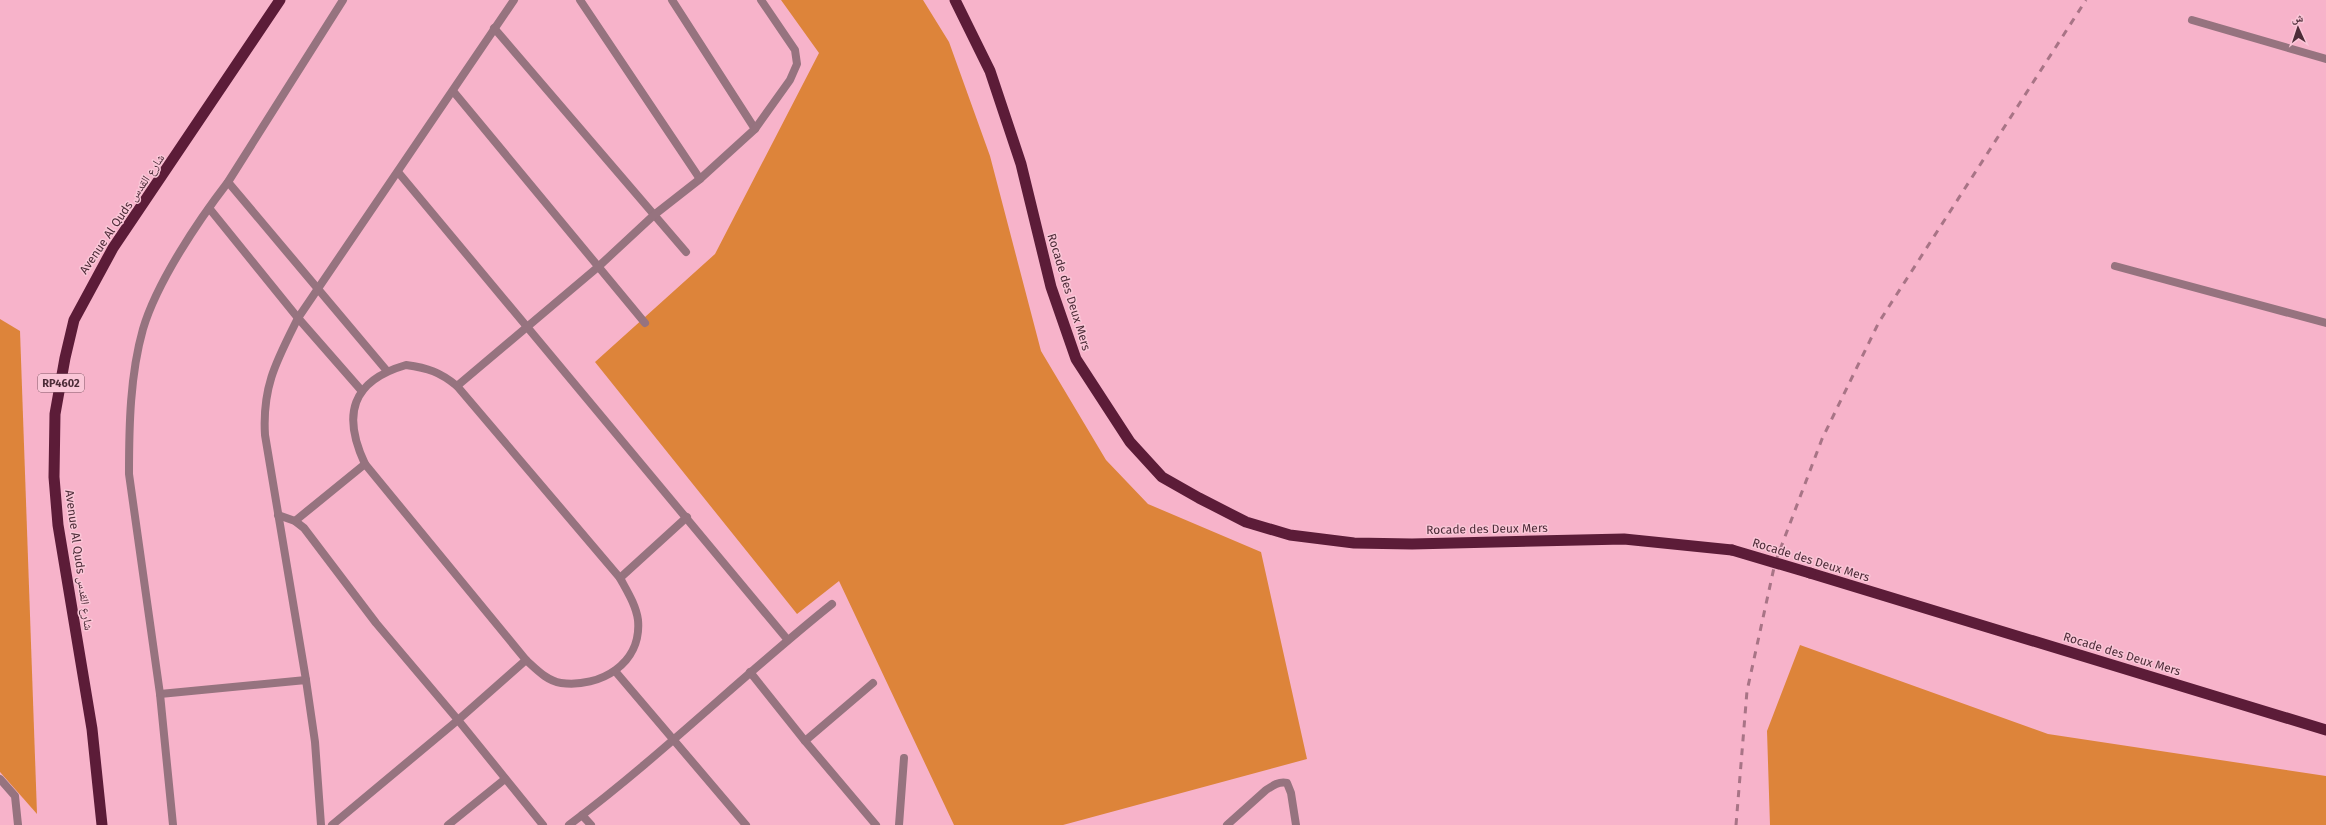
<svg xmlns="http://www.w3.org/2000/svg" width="2326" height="825" font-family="'Fira Sans','Noto Naskh Arabic',sans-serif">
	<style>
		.green { fill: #dd843a }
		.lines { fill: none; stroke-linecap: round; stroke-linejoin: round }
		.minor { stroke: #96737f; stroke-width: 8 }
		.trunk { stroke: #5c1c38; stroke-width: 11 }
		.rail { stroke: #a87486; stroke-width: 3; stroke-dasharray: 7 7; stroke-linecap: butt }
		.trunk-bridge { stroke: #5c1c38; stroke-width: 11 }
		.labels { text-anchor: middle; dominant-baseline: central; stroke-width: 3; stroke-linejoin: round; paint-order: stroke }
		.shield { fill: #fac6d7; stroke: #815a68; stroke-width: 1 }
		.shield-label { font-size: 11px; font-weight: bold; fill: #4d2c38 }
		.street-label { font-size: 12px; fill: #4d2c38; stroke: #fac6d7 }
	</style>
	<rect width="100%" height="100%" fill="#f7b3ca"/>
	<g class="green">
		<polygon points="781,0 923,0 949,42 990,156 1041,351 1106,460 1148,504 1261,552 1307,759 1063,825 954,825 839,581 797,614 595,362 715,254 819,53"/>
		<polygon points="0,319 20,331 37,814 0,772"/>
		<polygon points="1800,645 2048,734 2326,776 2326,825 1770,825 1767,731"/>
	</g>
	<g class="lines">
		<g class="minor">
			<polyline points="580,0 700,179"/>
			<polyline points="672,0 755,129"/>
			<polyline points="2192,20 2326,59"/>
			<polyline points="494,28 686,252"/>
			<polyline points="453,91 645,323"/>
			<polyline points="398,172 787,639"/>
			<polyline points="228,182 387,371"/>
			<polyline points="209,208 298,318 361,390"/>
			<polyline points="2115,266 2326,323"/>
			<path d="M 406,365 C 428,368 440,372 457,386 L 620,578 C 627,591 636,605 638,620 C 642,664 600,688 561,683 C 547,681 536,669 526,660 L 365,464 C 342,415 351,381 406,365 Z"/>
			<polyline points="457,386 598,267 654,215 700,179 755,129 790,80 797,64 795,50 761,0"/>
			<polyline points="278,515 295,521 304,528 376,623 458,720 543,825"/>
			<polyline points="295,521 365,464"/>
			<polyline points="620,578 687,517"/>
			<polyline points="615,671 746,825"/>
			<polyline points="750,672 805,741 876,825"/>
			<path d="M 306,680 L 265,435 C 262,386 277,360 298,318 L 514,0"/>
			<polyline points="160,694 306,680 315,742 321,825"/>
			<polyline points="805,741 873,683"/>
			<polyline points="0,779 15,796 18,825"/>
			<polyline points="582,815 591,825"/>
			<path d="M 173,825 L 160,694 L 129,474 C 129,426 130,375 143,329 C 157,282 198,221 228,182 L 343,0"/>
			<polyline points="332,825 458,720 526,660"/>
			<polyline points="448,825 505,779"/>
			<path d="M 569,825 C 661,756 743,675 832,604"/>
			<polyline points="899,825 904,758"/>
			<path d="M 1227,825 L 1266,790 C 1272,786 1279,781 1287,783 L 1291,793 L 1296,825"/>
		</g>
		<g class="trunk">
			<polyline points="955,0 990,71 1021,164 1051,287 1076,359 1130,442 1162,477 1199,498 1246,522 1290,535 1354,543 1412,544 1624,539 1732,550"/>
			<polyline points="1810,573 2326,730"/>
			<polyline points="102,825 92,729 58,525 54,477 55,414 65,358 74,320 113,248 280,0"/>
		</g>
		<polyline class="rail" points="1736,825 1747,691 1775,563 1822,439 1879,322 2086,0"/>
		<polyline class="trunk-bridge" points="1732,550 1810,573"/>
	</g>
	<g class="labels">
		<rect class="shield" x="38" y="374" width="46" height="18" rx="3"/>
		<g class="shield-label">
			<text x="61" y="383">RP4602</text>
		</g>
		<g class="street-label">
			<text transform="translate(122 214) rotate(-56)">Avenue Al Quds شارع القدس</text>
			<text transform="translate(1069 292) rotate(73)">Rocade des Deux Mers</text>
			<text transform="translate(1487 529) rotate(-1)">Rocade des Deux Mers</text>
			<text transform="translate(79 560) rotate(82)">Avenue Al Quds شارع القدس</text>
			<text transform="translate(1811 560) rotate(17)">Rocade des Deux Mers</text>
			<text transform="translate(2122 654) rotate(17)">Rocade des Deux Mers</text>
		</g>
	</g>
	<g transform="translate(2298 28) rotate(357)" stroke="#fac6d7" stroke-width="3" paint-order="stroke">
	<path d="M0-3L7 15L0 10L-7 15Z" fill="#4d2c38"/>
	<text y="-6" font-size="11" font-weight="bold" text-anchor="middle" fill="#4d2c38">ش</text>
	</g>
</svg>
